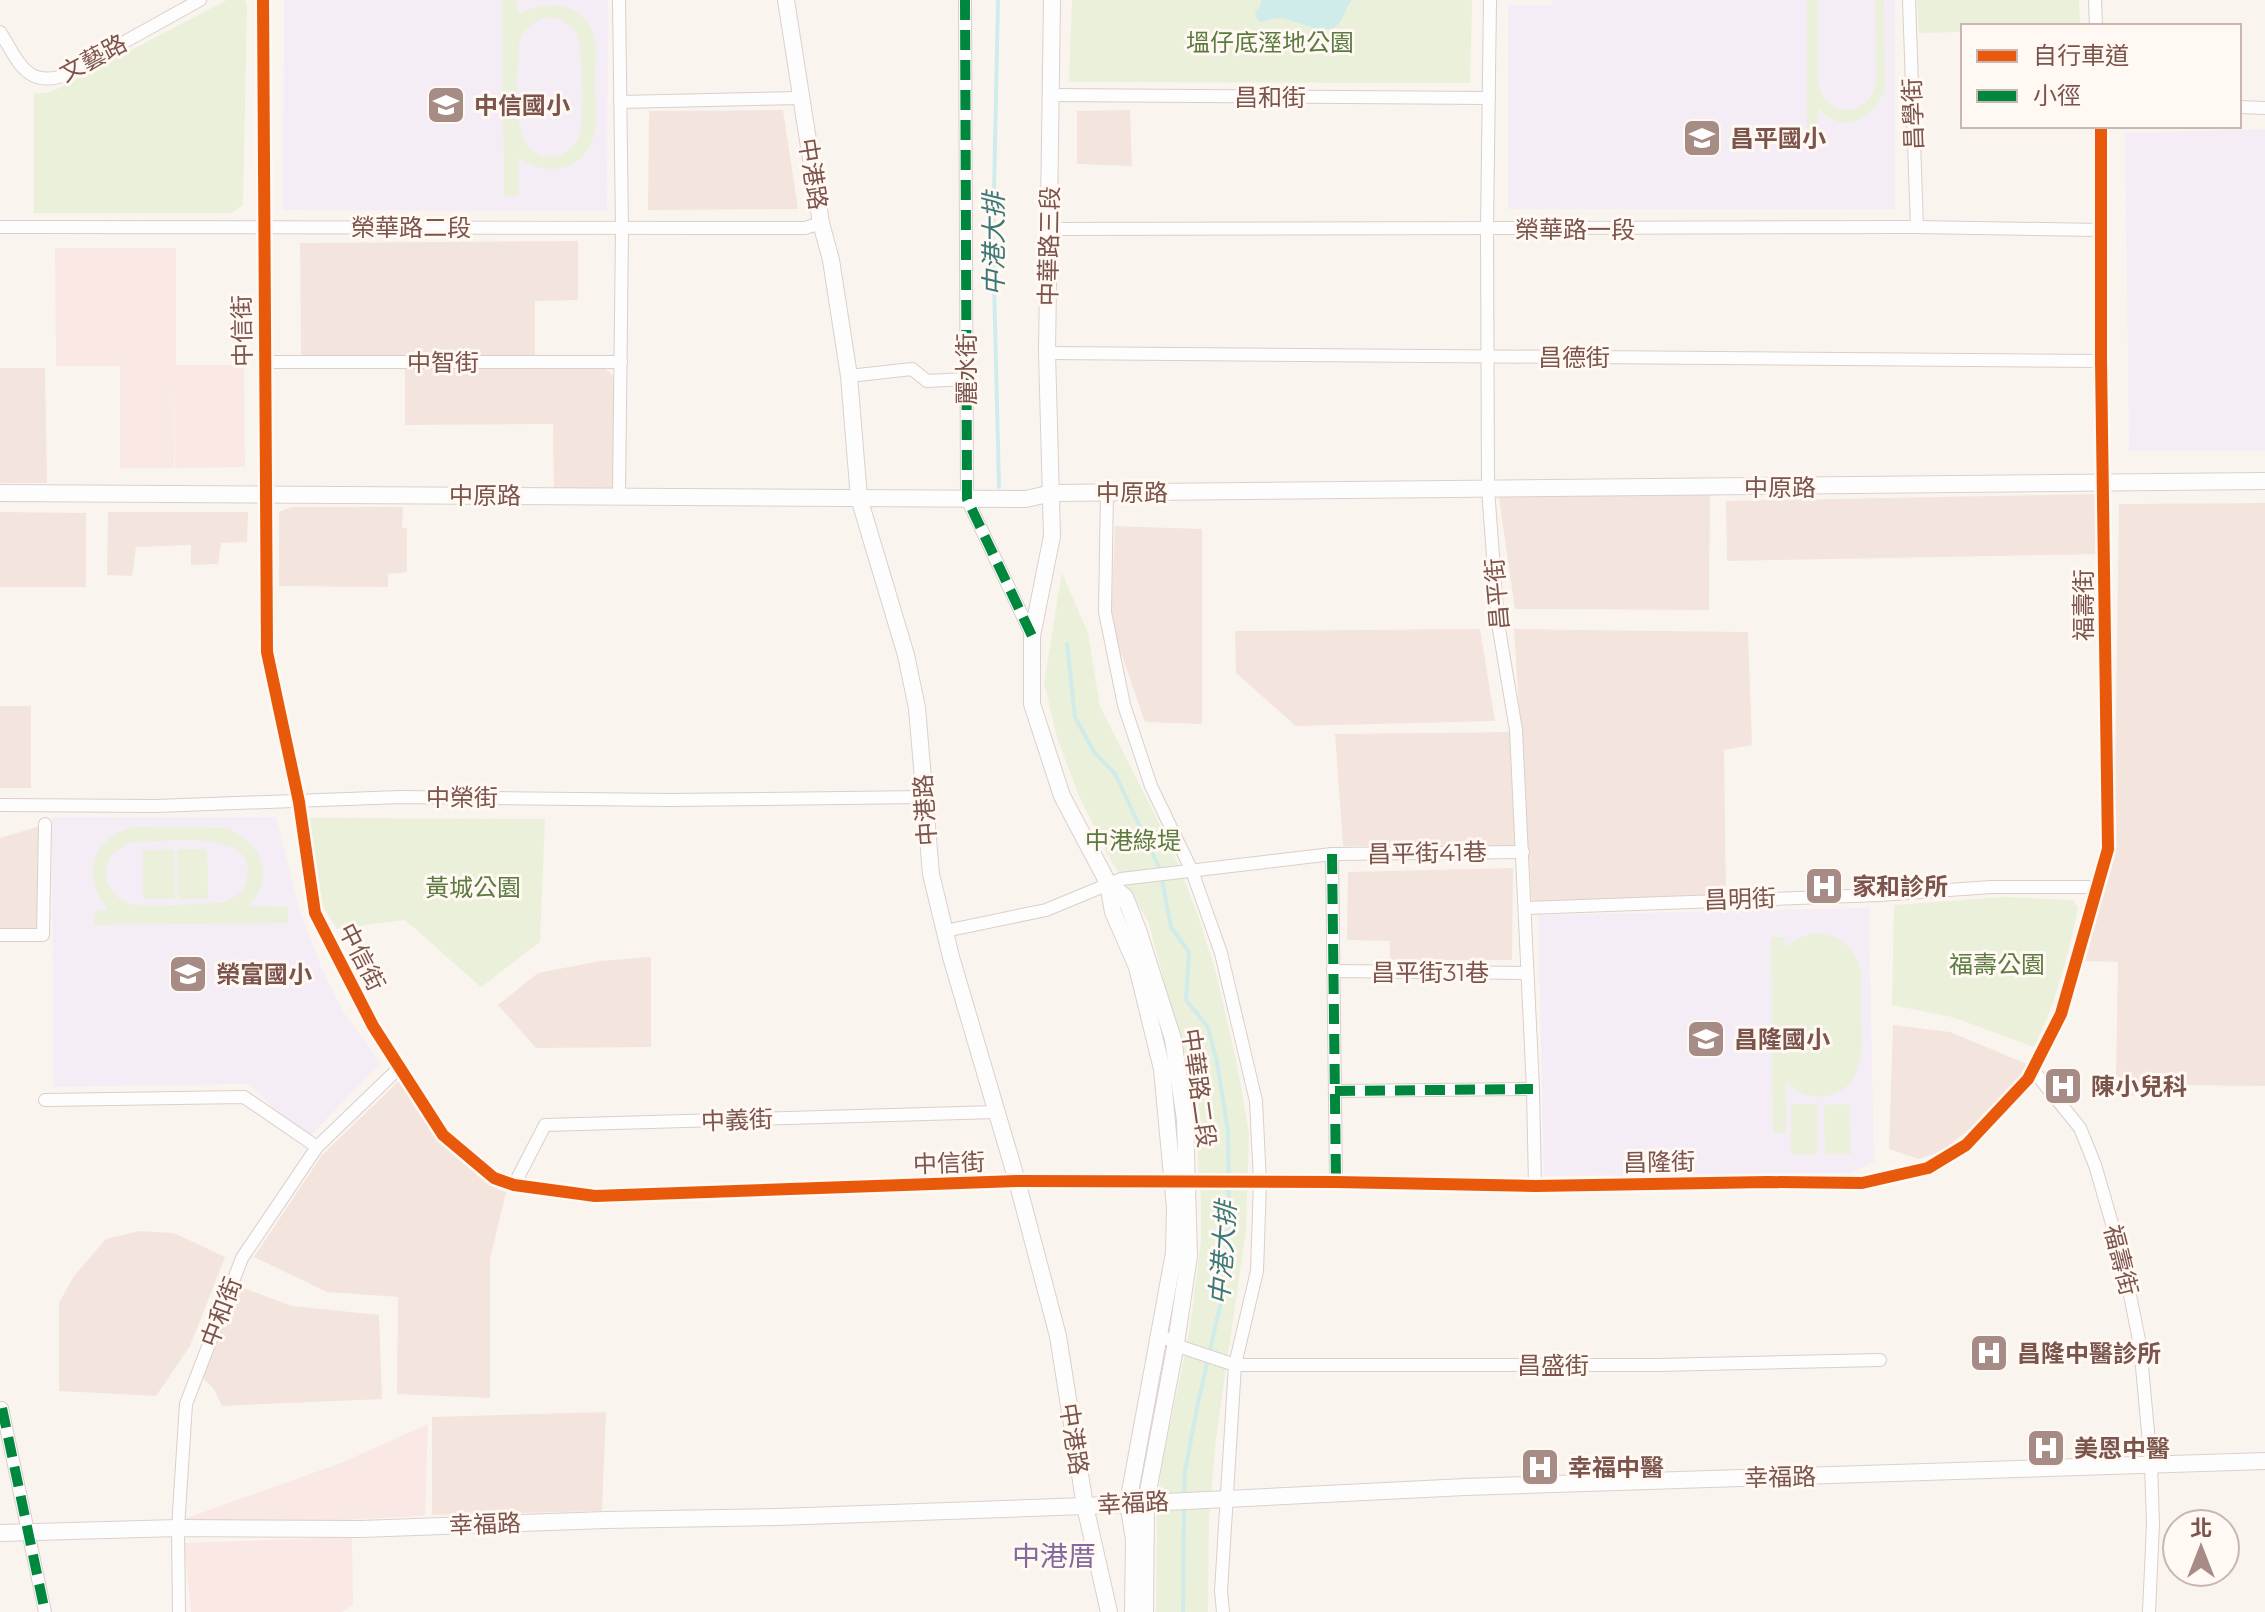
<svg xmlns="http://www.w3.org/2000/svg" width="2265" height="1612" font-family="Montserrat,'Noto Sans TC',sans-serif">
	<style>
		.residential { fill: #f3e5dd }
		.commercial { fill: #f9e8e3 }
		.education { fill: #f4edf6 }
		.green { fill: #eaf0da; fill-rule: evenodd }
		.water { fill: #d0ecea }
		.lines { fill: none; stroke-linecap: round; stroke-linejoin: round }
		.stream { stroke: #d0ecea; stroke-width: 4 }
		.street-casing { stroke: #d9cfcc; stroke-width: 14 }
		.secondary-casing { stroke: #dbd0cd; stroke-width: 18 }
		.street { stroke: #fefdfd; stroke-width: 12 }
		.secondary { stroke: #fefdfd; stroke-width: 16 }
		.quiet { stroke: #00873e; stroke-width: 10; stroke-dasharray: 20 10; stroke-linecap: butt }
		.cycleway-casing { stroke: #fff8f3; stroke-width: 17 }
		.cycleway { stroke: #e8590c; stroke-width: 12 }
		.labels { text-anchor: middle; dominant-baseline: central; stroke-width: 6; stroke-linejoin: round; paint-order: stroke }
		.park-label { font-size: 24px; fill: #5c7b40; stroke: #fff8f3 }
		.street-label { font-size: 24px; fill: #7b544c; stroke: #fff8f3 }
		.poi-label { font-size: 24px; font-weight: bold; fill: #7b544c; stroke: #fff8f3; text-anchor: start }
		.water-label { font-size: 26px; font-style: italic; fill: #3a7978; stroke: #fff8f3 }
		.quarter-label { font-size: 28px; fill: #82689d; stroke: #fff8f3 }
	</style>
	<rect width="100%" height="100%" fill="#faf4ef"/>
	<g class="residential">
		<polygon points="783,110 798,209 648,210 649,111"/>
		<polygon points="1130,110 1132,166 1077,164 1077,111"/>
		<polygon points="578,241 578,300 535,301 535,356 301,357 300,243"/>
		<polygon points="0,368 45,368 47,483 0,483"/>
		<polygon points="604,368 615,377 617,484 609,491 554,492 553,424 405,425 405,369"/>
		<polygon points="1498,491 1710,493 1709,610 1515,609"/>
		<polygon points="2102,494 2103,554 1727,561 1726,501"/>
		<polygon points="2265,503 2265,1086 2169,1085 2129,1097 2116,1074 2118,962 2085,961 2114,858 2119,504"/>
		<polygon points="291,507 403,507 402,527 407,529 407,572 388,574 388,587 279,586 279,512"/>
		<polygon points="0,512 86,513 86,587 0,587"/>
		<polygon points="108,512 248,512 247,542 221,543 218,564 191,565 191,545 136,547 132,576 107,575"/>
		<polygon points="1115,526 1202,529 1202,724 1145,722 1111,624"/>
		<polygon points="1480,629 1495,721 1296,726 1236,673 1235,631"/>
		<polygon points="1514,629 1748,632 1752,745 1724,750 1726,897 1532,904"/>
		<rect x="0" y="706" width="31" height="82"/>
		<polygon points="1513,732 1519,846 1343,846 1335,734"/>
		<polygon points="40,826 41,924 32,931 0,932 0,838"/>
		<polygon points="1513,868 1512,960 1390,960 1390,941 1347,940 1348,872"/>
		<polygon points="651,957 651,1047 536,1048 498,1005 538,973 600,961"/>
		<polygon points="1893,1025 1950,1032 2027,1064 2016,1082 1970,1129 1940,1152 1918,1159 1889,1149"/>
		<polygon points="400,1080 438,1139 495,1188 506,1192 490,1259 490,1398 397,1394 398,1297 327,1292 254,1257 322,1155"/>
		<polygon points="139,1231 174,1233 225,1257 190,1346 156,1396 59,1391 59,1303 74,1276 106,1239"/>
		<polygon points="238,1286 292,1306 379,1315 382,1399 222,1406 214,1389 201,1377"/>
		<polygon points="606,1412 602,1511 432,1515 432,1417"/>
	</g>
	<g class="commercial">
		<polygon points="55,248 176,248 176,365 244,365 245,467 175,468 174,366 174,468 120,468 120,366 56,366"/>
		<polygon points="428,1424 425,1516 191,1527 181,1520 341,1463"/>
		<polygon points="352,1537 353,1605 341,1612 191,1612 184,1543"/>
	</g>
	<g class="education">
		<polygon points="284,0 608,0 607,211 283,210"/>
		<polygon points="1552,0 1895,0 1895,209 1508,209 1508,5 1551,5"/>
		<polygon points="2265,129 2265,451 2129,451 2125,133"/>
		<polygon points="52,817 276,817 299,908 321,967 344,1013 381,1063 306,1140 249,1084 53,1087"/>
		<polygon points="1869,908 1874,1162 1850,1173 1544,1176 1538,915"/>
	</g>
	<g class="green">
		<polygon points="227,0 245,0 247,6 243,205 232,213 34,213 34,94 51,92"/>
		<path d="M 502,0 L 517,0 L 518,14 C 546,0 588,1 595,40 C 597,53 595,69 595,83 C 595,101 598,121 593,138 C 583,173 544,176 519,158 L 519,196 L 504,197 ZM 550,17 C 560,19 570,23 576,32 C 583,44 584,122 579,136 C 575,147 562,157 550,157 C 505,155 519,76 519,45 C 524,28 533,20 550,17 Z"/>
		<polygon points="1072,0 1472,0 1470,83 1069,82"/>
		<path d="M 1807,0 L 1818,0 L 1818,83 C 1826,119 1868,119 1876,83 L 1875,0 L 1884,0 L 1885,87 C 1877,119 1840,137 1818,107 L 1818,141 L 1807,141 Z"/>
		<polygon points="1917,0 2079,0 2080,26 1963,26 1963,32 1919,33"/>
		<polygon points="1062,573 1088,633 1100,706 1171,847 1197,913 1216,973 1237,1064 1249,1134 1246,1229 1216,1438 1209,1519 1208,1612 1156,1612 1157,1505 1162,1465 1190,1328 1201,1241 1201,1198 1192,1085 1148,921 1109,857 1080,798 1057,738 1044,682"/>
		<polygon points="305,818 545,819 540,942 481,987 405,920 337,929 318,899"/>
		<path d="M 135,827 L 227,828 C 261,842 277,878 248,906 L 288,907 L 288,923 L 94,925 L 94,911 L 108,910 C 80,874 91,838 135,827 ZM 135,842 C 165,842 258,827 247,879 C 244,892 234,899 221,903 C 195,903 157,908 132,904 C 115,901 102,882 107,865 C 111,852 122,845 135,842 Z"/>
		<polygon points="177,849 207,849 208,899 178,899"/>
		<polygon points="143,850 174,850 175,899 143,899"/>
		<path d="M 2003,897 L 2073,900 L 2078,908 C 2068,957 2056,1002 2034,1047 L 1952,1017 L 1892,1005 L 1894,905 Z"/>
		<path d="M 1812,933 C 1830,933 1844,939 1854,954 C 1864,968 1861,987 1861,1003 C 1861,1036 1870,1089 1825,1096 C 1810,1099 1797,1092 1786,1082 L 1786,1133 L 1773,1133 L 1771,937 L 1784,937 L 1785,948 L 1795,940 Z"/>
		<polygon points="1791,1104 1817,1104 1817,1154 1791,1155"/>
		<polygon points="1849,1104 1851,1154 1825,1154 1824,1105"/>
	</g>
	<path class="water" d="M 1261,0 L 1352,0 C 1345,8 1344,21 1335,27 C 1322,36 1295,19 1279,18 C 1274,18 1267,21 1260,22 L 1256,17 L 1255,11 L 1260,7 Z"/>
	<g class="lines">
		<g class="stream">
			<polyline points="998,0 993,241 999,487"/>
			<polyline points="1067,644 1075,717 1094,752 1115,774 1160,869 1171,927 1189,952 1186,1000 1208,1027 1217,1063 1228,1131 1229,1225 1225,1284 1198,1403 1185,1471 1184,1498"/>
			<polyline points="1183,1612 1184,1506"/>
		</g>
		<g class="street-casing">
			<g id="street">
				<polyline points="263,0 267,652 299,802 315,913 373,1026 443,1135 494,1178 514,1185 595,1196 1017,1181 1336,1182 1535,1186 1768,1182 1862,1183 1928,1168 1966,1145 2028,1079 2061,1014 2108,849 2101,361 2101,126"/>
				<polyline points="619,0 622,228 619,495"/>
				<polyline points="965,0 967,499 1032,636"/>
				<polyline points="1490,0 1487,229 1488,489 1498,623 1516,730 1533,1089 1535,1186"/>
				<polyline points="1909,0 1917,227"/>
				<polyline points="2095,0 2096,26"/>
				<path d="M 0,32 C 18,60 26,89 65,75 L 200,0"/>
				<polyline points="1052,95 1489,98"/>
				<polyline points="620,102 801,98"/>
				<polyline points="2239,107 2265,108"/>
				<polyline points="0,227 805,228 821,223"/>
				<polyline points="1049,229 1917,227 2101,230"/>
				<polyline points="1047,353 2101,361"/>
				<polyline points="264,362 621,362"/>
				<polyline points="849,376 912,369 927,381 966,379"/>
				<polyline points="1107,492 1105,612 1124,705 1151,786 1192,871 1221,953 1256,1101 1260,1182 1257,1271 1235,1365 1221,1591 1223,1612"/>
				<polyline points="0,805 156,806 400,797 670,800 924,797"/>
				<polyline points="1332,854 1336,1182"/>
				<polyline points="1526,908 1879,895 1991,887 2098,887"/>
				<polyline points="945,931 1046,910 1121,879 1332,854 1523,852"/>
				<polyline points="0,935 43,935 45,824"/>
				<polyline points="1333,971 1527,973"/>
				<polyline points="2033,1070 2080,1128 2095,1165 2124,1265 2140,1345 2151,1464 2153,1524 2149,1612"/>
				<polyline points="1335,1091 1533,1089"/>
				<polyline points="45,1100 244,1097 317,1147"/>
				<polyline points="514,1185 545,1125 996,1112"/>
				<polyline points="1160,1335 1184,1348 1235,1365 1658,1365 1880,1360"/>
				<polyline points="2,1408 45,1612"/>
				<polyline points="179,1612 178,1528 186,1404 242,1258 317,1147 400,1067"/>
			</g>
		</g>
		<g class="secondary-casing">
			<g id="secondary">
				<polyline points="786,0 821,223 831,260 849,376 859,498 906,655 917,708 931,874 951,957 1017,1181 1058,1336 1085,1506 1109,1612"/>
				<polyline points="1052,0 1047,353 1052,536 1032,636 1032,704 1062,796 1108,883 1125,897 1138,930 1173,1039 1185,1120 1189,1256 1176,1343 1146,1502 1145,1612"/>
				<polyline points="0,493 1026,499 1052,493 2265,481"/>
				<polyline points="1108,883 1113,912 1137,967 1162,1069 1175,1208 1174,1253 1128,1503 1134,1539 1133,1612"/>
				<polyline points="0,1533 178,1528 361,1529 606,1520 778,1517 1085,1506 1465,1487 2265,1461"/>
			</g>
		</g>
		<use href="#street" class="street"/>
		<use href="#secondary" class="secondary"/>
		<g class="quiet">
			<polyline points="965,0 967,499 1032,636"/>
			<polyline points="1332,854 1336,1182"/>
			<polyline points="1335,1091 1533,1089"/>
			<polyline points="2,1408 45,1612"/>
		</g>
		<g class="cycleway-casing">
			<polyline id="cycleway" points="263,0 267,652 299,802 315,913 373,1026 443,1135 494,1178 514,1185 595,1196 1017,1181 1336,1182 1535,1186 1768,1182 1862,1183 1928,1168 1966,1145 2028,1079 2061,1014 2108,849 2101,361 2101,126"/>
		</g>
		<use href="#cycleway" class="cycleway"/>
	</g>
	<defs>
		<g id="school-square" transform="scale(2)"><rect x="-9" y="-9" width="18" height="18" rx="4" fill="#a78c85" stroke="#fff8f3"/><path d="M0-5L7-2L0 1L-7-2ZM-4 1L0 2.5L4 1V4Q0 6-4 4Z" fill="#fff"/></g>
		<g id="hospital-square" transform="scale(2)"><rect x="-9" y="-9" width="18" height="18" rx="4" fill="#a78c85" stroke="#fff8f3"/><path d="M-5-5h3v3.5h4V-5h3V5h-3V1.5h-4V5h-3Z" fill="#fff"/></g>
	</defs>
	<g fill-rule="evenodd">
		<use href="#school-square" x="446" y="105"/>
		<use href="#school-square" x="1702" y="138"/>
		<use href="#hospital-square" x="1824" y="886"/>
		<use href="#school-square" x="188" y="974"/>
		<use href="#school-square" x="1706" y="1039"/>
		<use href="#hospital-square" x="2063" y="1086"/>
		<use href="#hospital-square" x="1989" y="1353"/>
		<use href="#hospital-square" x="2046" y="1448"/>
		<use href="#hospital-square" x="1540" y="1467"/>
	</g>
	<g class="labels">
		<g class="park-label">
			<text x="1270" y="42">塭仔底溼地公園</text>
			<text x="1133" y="840">中港綠堤</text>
			<text x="473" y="887">黃城公園</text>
			<text x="1997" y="964">福壽公園</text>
		</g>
		<g class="street-label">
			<text transform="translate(93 58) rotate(-28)">文藝路</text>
			<text x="1270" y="97">昌和街</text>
			<text transform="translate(1913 114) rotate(-92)">昌學街</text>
			<text transform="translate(813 174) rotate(81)">中港路</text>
			<text x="411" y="227">榮華路二段</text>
			<text x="1575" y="229">榮華路一段</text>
			<text transform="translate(1049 246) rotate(-89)">中華路三段</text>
			<text transform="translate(242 331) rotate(-91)">中信街</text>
			<text x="1574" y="357">昌德街</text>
			<text x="443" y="362">中智街</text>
			<text transform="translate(966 369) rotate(-90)">麗水街</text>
			<text x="1780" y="487">中原路</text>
			<text x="1132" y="492">中原路</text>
			<text x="485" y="495">中原路</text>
			<text transform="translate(1497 594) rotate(-95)">昌平街</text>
			<text transform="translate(2083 605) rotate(-90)">福壽街</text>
			<text x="462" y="797">中榮街</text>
			<text transform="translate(925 810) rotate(-94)">中港路</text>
			<text transform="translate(1427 853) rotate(-1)">昌平街41巷</text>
			<text transform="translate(1740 899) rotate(-2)">昌明街</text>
			<text transform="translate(362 957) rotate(63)">中信街</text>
			<text x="1430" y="972">昌平街31巷</text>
			<text transform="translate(1199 1088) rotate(82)">中華路二段</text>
			<text transform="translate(737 1120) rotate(-2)">中義街</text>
			<text transform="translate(1659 1162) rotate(-1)">昌隆街</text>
			<text transform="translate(949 1163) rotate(-2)">中信街</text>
			<text transform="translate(2121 1260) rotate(76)">福壽街</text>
			<text transform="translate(221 1312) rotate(-69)">中和街</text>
			<text x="1553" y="1365">昌盛街</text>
			<text transform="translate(1074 1439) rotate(81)">中港路</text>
			<text transform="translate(1780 1477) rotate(-1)">幸福路</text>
			<text transform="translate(1133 1503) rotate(-3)">幸福路</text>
			<text transform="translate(485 1524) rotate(-2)">幸福路</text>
		</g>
		<g class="poi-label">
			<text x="474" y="105">中信國小</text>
			<text x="1730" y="138">昌平國小</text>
			<text x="1852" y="886">家和診所</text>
			<text x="216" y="974">榮富國小</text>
			<text x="1734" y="1039">昌隆國小</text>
			<text x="2091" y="1086">陳小兒科</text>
			<text x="2017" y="1353">昌隆中醫診所</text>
			<text x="2074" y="1448">美恩中醫</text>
			<text x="1568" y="1467">幸福中醫</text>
		</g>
		<g class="water-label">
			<text transform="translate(994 244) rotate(-90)">中港大排</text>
			<text transform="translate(1223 1253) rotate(-86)">中港大排</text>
		</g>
		<g class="quarter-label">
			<text x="1054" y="1556">中港厝</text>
		</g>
	</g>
	<rect x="1961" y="24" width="280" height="104" fill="#fff8f3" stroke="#cab6b0" stroke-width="2"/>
	<rect x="1977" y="50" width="40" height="12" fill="#e8590c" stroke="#cab6b0" stroke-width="2"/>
	<text x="2033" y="64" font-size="24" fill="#7b544c">自行車道</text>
	<rect x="1977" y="90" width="40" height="12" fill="#00873e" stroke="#cab6b0" stroke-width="2"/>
	<text x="2033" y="104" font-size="24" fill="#7b544c">小徑</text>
	<g transform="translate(2201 1548)"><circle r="38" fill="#fff8f3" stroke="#cab6b0" stroke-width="2"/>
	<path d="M0-6L14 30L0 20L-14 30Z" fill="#a78c85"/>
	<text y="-12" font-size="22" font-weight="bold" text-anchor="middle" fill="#7b544c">北</text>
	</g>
</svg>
